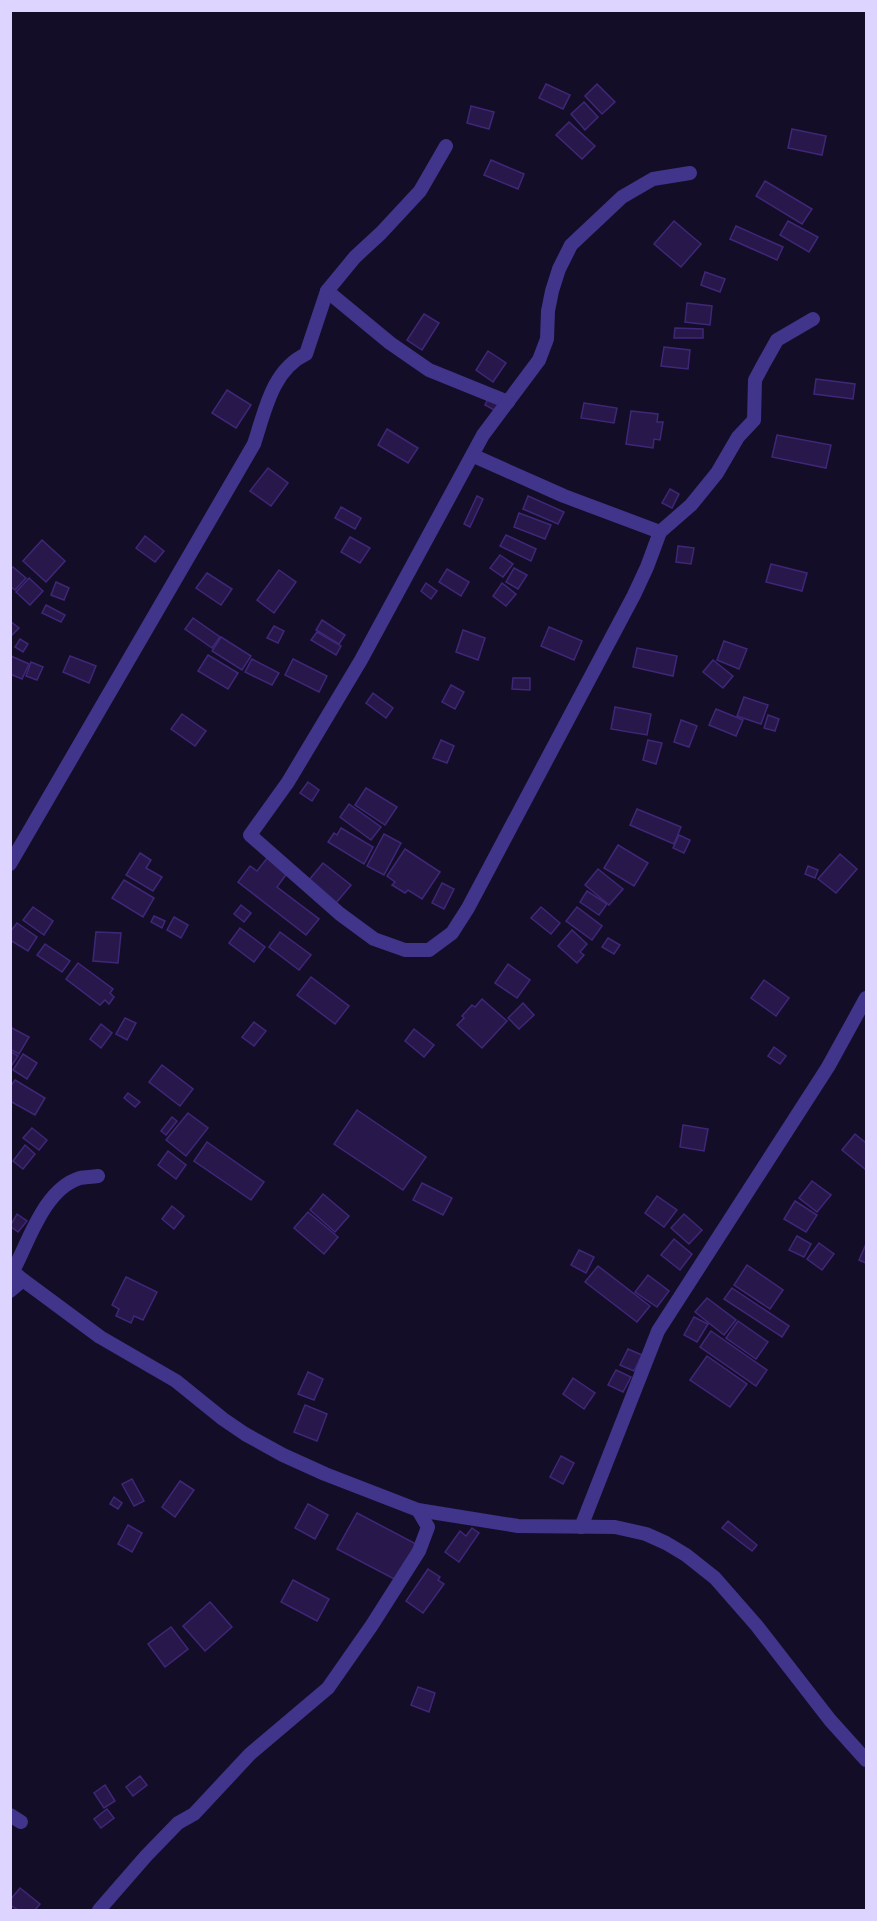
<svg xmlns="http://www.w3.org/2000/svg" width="877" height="1921" font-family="'Nunito Sans',sans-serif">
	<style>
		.building { fill: #27174a; stroke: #3f2778; stroke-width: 1.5 }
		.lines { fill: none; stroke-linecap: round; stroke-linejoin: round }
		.minor { stroke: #40348b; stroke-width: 14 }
	</style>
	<rect width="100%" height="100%" fill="#140d28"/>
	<g class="building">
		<polygon points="546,84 570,95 563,109 539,98"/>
		<polygon points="597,84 615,102 602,114 585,96"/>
		<polygon points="584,102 598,117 585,130 571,114"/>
		<polygon points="471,106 494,112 489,129 467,123"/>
		<polygon points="569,122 595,146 582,159 556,135"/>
		<polygon points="792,129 826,136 822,155 788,148"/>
		<polygon points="491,160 524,174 518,189 484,175"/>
		<polygon points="765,181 812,209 802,224 756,196"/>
		<polygon points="674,221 701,244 681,267 654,244"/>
		<polygon points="788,221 818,237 809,252 780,235"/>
		<polygon points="736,226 783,247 777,260 730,239"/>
		<polygon points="705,272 725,279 720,292 701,285"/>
		<polygon points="687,303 712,306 710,325 685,322"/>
		<polygon points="424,314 439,323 422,350 407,340"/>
		<polygon points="675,328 703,329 703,338 674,338"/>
		<polygon points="664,347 690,350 688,369 661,366"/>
		<polygon points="488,351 506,363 493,382 476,370"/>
		<polygon points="816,379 855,384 853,399 814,394"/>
		<polygon points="227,390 251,405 236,428 212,413"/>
		<polygon points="489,397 500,404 496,411 485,405"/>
		<polygon points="584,403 617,408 614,423 581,418"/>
		<polygon points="631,411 658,414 657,422 663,422 660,440 654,439 653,448 626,444"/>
		<polygon points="387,429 418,448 408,463 378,445"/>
		<polygon points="777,435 831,445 826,468 772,457"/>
		<polygon points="268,468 288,483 271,506 250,491"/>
		<polygon points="670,489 679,494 672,508 662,503"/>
		<polygon points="477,496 483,499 470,527 464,524"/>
		<polygon points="528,496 564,512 558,524 523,509"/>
		<polygon points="341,507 361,518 355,529 335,518"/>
		<polygon points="519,513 551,525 545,539 514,527"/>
		<polygon points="506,535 536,549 531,561 500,546"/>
		<polygon points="145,536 164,551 155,562 136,548"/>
		<polygon points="350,537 370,548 360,563 341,552"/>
		<polygon points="42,540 65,561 46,582 23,561"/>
		<polygon points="678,546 694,548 691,564 676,562"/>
		<polygon points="500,555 513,564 503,577 490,568"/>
		<polygon points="771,564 807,573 802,591 766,582"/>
		<polygon points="13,567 26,578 15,590 10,586 10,570"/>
		<polygon points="514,568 527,575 518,589 506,582"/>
		<polygon points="447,569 469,582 461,596 439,582"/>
		<polygon points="279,570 296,582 274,613 257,600"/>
		<polygon points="207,573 232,589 221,605 196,588"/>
		<polygon points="29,578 43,591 30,605 16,592"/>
		<polygon points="56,582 69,588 64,600 51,595"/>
		<polygon points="426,583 437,591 431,599 421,591"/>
		<polygon points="502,583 516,594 506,606 493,596"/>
		<polygon points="46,605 65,615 61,622 42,613"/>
		<polygon points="193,618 220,637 212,648 185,629"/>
		<polygon points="322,620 345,635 339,644 316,630"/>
		<polygon points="10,621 19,628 10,637"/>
		<polygon points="274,626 284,631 278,643 267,638"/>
		<polygon points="549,627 582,641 574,660 541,646"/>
		<polygon points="463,630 485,638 478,660 456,652"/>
		<polygon points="317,632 341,646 336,655 311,640"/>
		<polygon points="221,637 251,656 242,670 212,651"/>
		<polygon points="20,639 28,644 23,652 15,647"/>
		<polygon points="724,641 747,649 739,669 717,660"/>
		<polygon points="637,648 677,656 673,676 633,667"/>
		<polygon points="208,655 238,673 228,689 198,671"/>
		<polygon points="11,656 29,664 22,679 10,674"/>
		<polygon points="70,656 96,666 89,683 63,672"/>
		<polygon points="252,659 279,673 272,685 245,672"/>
		<polygon points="293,659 327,676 319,692 285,675"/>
		<polygon points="713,660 733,676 723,688 703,672"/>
		<polygon points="31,662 43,667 37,680 26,676"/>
		<polygon points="513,678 530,678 530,690 512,689"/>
		<polygon points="451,685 464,692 455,709 442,702"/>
		<polygon points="373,693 393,708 386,718 366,703"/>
		<polygon points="744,697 768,705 761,724 737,716"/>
		<polygon points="615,707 651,714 647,735 611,729"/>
		<polygon points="716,709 743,720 736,736 709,725"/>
		<polygon points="182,714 206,731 195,746 171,729"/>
		<polygon points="768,715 779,719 775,731 764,728"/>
		<polygon points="681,720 697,726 689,747 674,742"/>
		<polygon points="441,740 454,746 447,763 433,758"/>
		<polygon points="648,740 662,743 656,764 643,760"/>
		<polygon points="308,782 319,790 312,801 300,793"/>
		<polygon points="366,788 397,807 385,825 355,805"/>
		<polygon points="349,804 381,827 371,840 340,817"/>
		<polygon points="637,809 681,827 674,844 630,825"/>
		<polygon points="341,828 373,847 364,864 328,842 334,833 337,835"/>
		<polygon points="384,834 401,843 384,875 367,866"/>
		<polygon points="679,835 690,840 684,853 673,848"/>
		<polygon points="618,845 648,863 634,886 604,868"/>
		<polygon points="405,849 440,872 422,899 408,890 405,893 392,885 395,882 387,876"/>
		<polygon points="140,853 151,860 146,868 162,877 153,891 126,875"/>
		<polygon points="840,854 857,869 836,893 818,879"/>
		<polygon points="268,857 288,872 277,887 319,919 306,935 238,882 250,866 257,871"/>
		<polygon points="323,863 351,885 336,903 309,880"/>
		<polygon points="808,866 818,870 815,878 805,874"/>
		<polygon points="598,869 623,889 609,905 585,885"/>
		<polygon points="124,880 154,898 143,917 112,898"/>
		<polygon points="442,883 454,889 444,909 432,903"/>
		<polygon points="587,891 607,904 599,915 580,902"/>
		<polygon points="241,905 251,913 244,922 234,914"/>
		<polygon points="33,907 53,921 44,935 23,920"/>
		<polygon points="541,907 560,923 551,934 531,918"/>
		<polygon points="577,907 602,926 592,940 566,921"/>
		<polygon points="154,916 165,921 162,928 151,922"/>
		<polygon points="174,917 188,925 181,938 167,930"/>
		<polygon points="17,923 37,937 28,951 10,940 10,932"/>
		<polygon points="240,928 265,947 254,962 229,943"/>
		<polygon points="572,930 587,944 580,952 584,955 577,963 558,946"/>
		<polygon points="96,932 121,933 118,963 93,961"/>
		<polygon points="280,932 311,955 299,970 269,947"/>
		<polygon points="608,938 620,945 614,954 602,947"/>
		<polygon points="45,944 70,961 62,972 37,955"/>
		<polygon points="78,963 113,989 110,993 114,997 109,1004 105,1000 100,1005 66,979"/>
		<polygon points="508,964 530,980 517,998 495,983"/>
		<polygon points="311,977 349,1006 335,1024 297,995"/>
		<polygon points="764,980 789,998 776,1016 751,998"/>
		<polygon points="482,999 507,1021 482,1048 457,1025 464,1018 462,1016 472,1005 475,1007"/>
		<polygon points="523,1003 534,1015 519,1029 508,1018"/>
		<polygon points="125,1018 136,1023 127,1040 116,1034"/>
		<polygon points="254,1022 266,1031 254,1046 242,1037"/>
		<polygon points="101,1024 112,1033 101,1048 90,1039"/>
		<polygon points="10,1027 29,1037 19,1054 10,1049"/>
		<polygon points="414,1029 434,1045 424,1057 405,1041"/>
		<polygon points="774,1047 786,1056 780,1064 768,1056"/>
		<polygon points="10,1051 18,1056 10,1068"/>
		<polygon points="23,1054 37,1063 27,1079 13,1070"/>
		<polygon points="162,1065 193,1089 180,1106 149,1082"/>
		<polygon points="15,1080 45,1098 35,1115 10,1101 10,1087"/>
		<polygon points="128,1093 140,1102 135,1107 124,1098"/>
		<polygon points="357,1110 426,1157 403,1190 334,1144"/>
		<polygon points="188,1113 208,1128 186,1156 166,1140"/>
		<polygon points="172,1117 177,1121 166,1135 161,1131"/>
		<polygon points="683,1125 708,1129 704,1151 680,1147"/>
		<polygon points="32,1128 47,1140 39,1150 23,1138"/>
		<polygon points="855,1134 866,1143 866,1170 842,1150"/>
		<polygon points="207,1142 264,1182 251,1200 194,1161"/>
		<polygon points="25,1145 35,1154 23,1169 13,1161"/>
		<polygon points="168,1151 186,1165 176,1179 158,1165"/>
		<polygon points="812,1181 831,1195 817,1212 799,1198"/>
		<polygon points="422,1183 452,1198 443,1215 413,1200"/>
		<polygon points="323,1194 349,1216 335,1232 310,1210"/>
		<polygon points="657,1196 677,1210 664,1227 645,1213"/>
		<polygon points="795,1201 817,1215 806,1232 784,1219"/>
		<polygon points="172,1206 184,1216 174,1229 162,1219"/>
		<polygon points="308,1212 338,1237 324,1254 294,1228"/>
		<polygon points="17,1214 27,1221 18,1232 10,1226"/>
		<polygon points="684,1214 702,1230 689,1244 671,1228"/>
		<polygon points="797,1236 811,1244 804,1257 789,1250"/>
		<polygon points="674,1239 692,1254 680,1270 661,1255"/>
		<polygon points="819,1243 834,1254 822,1270 807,1259"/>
		<polygon points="866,1244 866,1263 859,1260"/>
		<polygon points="579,1250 594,1257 586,1273 571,1265"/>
		<polygon points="747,1265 783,1290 770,1309 734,1285"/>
		<polygon points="598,1266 650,1306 637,1322 585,1282"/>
		<polygon points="648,1275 669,1291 657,1307 635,1292"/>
		<polygon points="126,1277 157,1292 143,1320 134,1316 131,1323 116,1316 119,1309 112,1305"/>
		<polygon points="732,1288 789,1326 782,1337 724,1299"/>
		<polygon points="707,1298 736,1320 724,1335 695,1312"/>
		<polygon points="694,1317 708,1324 697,1342 684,1335"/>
		<polygon points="738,1321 768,1342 756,1359 726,1338"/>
		<polygon points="711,1331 767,1370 756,1386 700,1347"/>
		<polygon points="628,1349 642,1355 634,1371 620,1365"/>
		<polygon points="707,1356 747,1384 730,1407 690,1380"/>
		<polygon points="616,1370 631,1377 623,1392 608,1385"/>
		<polygon points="308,1372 323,1379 314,1400 298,1394"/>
		<polygon points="573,1378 595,1393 584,1409 563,1394"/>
		<polygon points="305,1405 327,1414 317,1441 294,1432"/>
		<polygon points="561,1456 574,1463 563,1484 550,1477"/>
		<polygon points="132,1479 144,1501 134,1506 122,1484"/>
		<polygon points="180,1481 194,1490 175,1517 162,1507"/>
		<polygon points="114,1497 122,1503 118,1509 110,1504"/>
		<polygon points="308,1504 328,1515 315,1539 295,1528"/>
		<polygon points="357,1513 418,1545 398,1581 337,1549"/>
		<polygon points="728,1521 757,1545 752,1551 722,1528"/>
		<polygon points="128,1525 142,1533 132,1552 118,1544"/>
		<polygon points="472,1528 479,1533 459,1562 445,1552 460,1531 466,1536"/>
		<polygon points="428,1569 440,1577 438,1580 444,1584 423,1613 406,1601"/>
		<polygon points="293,1580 329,1599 317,1621 281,1602"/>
		<polygon points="210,1602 232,1627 205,1651 183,1626"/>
		<polygon points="171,1627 188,1649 165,1667 148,1644"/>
		<polygon points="418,1687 435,1693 429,1712 411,1705"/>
		<polygon points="140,1776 147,1785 133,1796 126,1787"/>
		<polygon points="105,1785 115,1801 104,1808 94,1793"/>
		<polygon points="107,1809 114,1818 101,1828 94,1819"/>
		<polygon points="20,1888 40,1904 35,1910 18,1910 10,1905 10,1900"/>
	</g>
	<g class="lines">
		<g class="minor">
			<polyline points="446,146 420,191 381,233 355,257 327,291 390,343 429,370 508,402"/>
			<polyline points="690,173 653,179 622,197 571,245 559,269 552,291 548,311 547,339 539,360 483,435 361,660 288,782 250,835 340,914 374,939 405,950 429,950 452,933 468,908 634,595 647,567 660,532 691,505 717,473 738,437 754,420 755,380 763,365 777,340 813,319"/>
			<polyline points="474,456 564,496 660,532"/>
			<path d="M 10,864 L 254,444 C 265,411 272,370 306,354 L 327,291"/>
			<polyline points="10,1269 23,1280 100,1337 176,1381 223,1419 245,1434 283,1455 325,1474 418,1510 518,1526 615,1527 646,1534 666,1543 686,1555 715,1578 757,1626 830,1720 866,1760"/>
			<path d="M 13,1271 C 29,1241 44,1189 80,1178 C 85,1177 92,1177 98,1176"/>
			<polyline points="10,1291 23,1280"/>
			<polyline points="581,1527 658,1331 828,1067 866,998"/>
			<polyline points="10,1815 21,1822"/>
			<polyline points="99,1910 146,1856 178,1823 194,1814 250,1754 328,1688 372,1625 419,1551 428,1527 418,1510"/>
		</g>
	</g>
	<rect width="877" height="1921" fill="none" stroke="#ddd4ff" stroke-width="24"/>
</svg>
